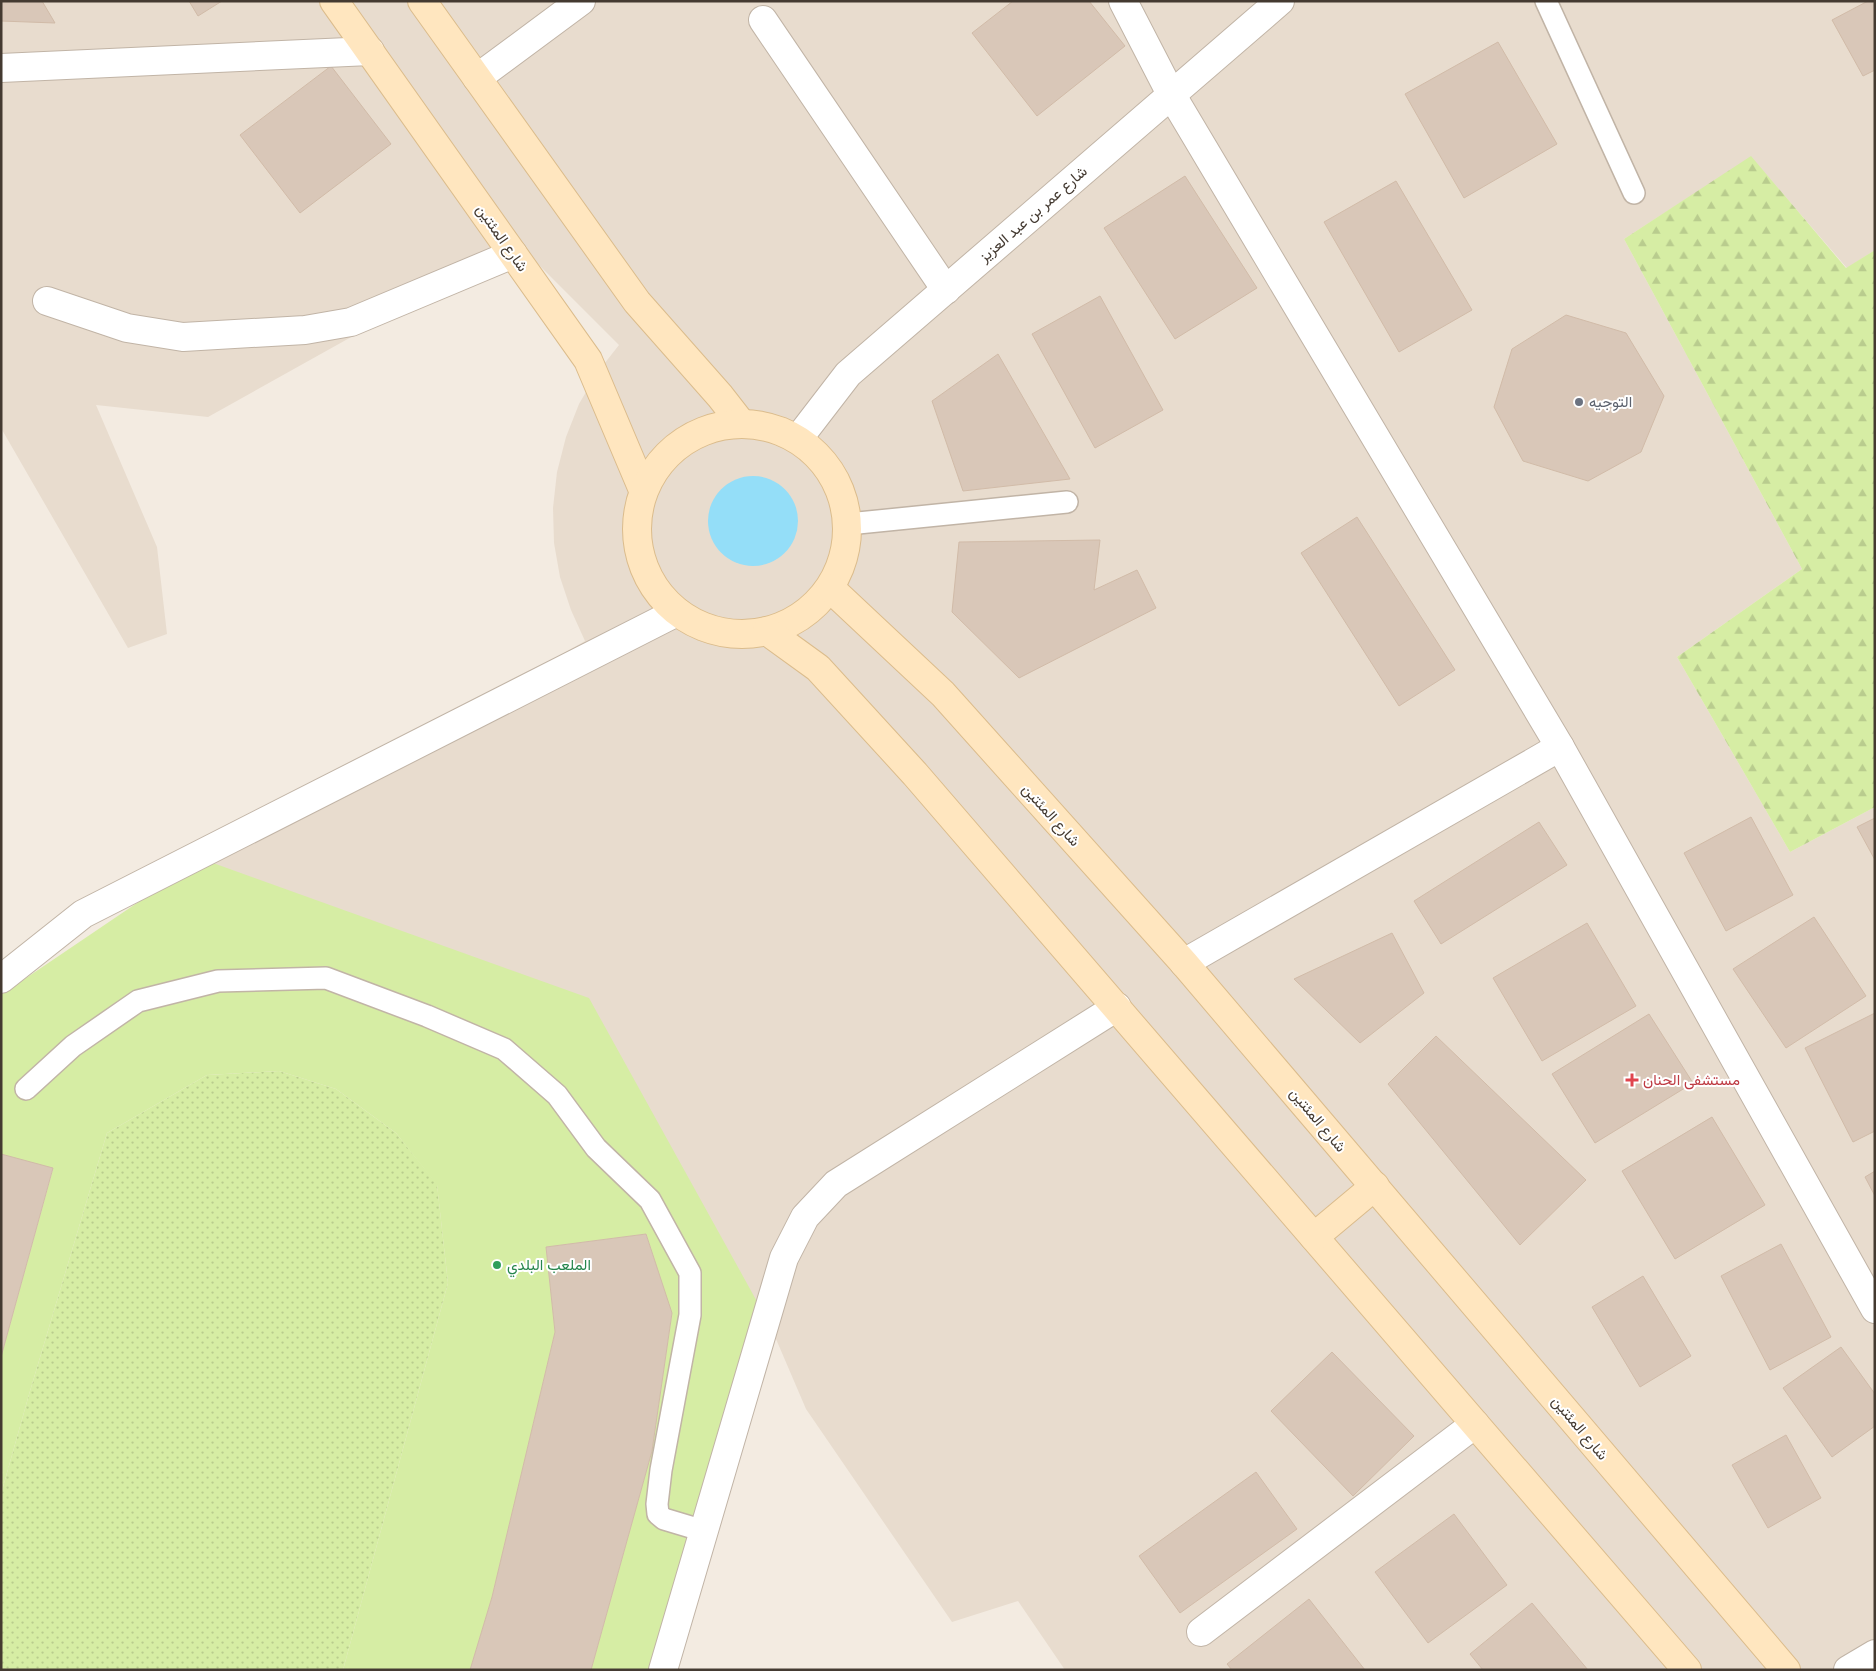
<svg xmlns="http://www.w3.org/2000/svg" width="1876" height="1671" font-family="'Nunito Sans',Vazirmatn,sans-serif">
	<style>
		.residential { fill: #e8dcce }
		.green { fill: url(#green-dots) }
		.forest { fill: url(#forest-firs) }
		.pitch { fill: #d6eda4 }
		.water { fill: #94def8 }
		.building { fill: #d9c7b8; stroke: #d1bba8 }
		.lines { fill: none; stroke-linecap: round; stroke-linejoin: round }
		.lane-casing { stroke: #c1b4a6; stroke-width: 24 }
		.street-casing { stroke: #c1b4a6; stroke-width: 30 }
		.secondary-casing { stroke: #dbbc8c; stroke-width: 30 }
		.lane { stroke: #fff; stroke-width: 21 }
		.street { stroke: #fff; stroke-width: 28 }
		.secondary { stroke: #ffe6bf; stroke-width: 28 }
		.worship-dot { fill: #6b7280; stroke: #fff; stroke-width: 2 }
		.health-dot { fill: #e0444e; stroke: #fff; stroke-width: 2 }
		.leisure-dot { fill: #2e9e5b; stroke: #fff; stroke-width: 2 }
		.labels { text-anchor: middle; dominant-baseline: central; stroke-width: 4; stroke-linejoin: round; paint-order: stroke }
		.street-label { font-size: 15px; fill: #443a31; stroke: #fff }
		.worship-label { font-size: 15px; fill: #5b616d; stroke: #fff; text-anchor: start }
		.health-label { font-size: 15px; fill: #be3a42; stroke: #fff; text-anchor: start }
		.leisure-label { font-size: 15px; fill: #27864d; stroke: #fff; text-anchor: start }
	</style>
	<defs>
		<pattern id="green-dots" width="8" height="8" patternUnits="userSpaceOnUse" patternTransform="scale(1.25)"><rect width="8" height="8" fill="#d6eda4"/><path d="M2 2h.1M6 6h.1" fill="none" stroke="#b9cc8e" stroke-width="1.8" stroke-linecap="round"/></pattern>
		<pattern id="forest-firs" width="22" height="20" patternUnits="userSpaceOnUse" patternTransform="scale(1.25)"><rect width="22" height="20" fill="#d6eda4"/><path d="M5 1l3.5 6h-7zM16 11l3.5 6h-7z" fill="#b9cc8e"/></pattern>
	</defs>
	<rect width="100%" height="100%" fill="#f3ebe1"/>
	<polygon class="residential" points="1,1 1875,1 1875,250 1847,268 1751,157 1624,239 1802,569 1677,657 1790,852 1875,807 1875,1670 1065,1670 1018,1601 952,1622 806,1409 770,1325 202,859 585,641 571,610 560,577 554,543 553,508 557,472 566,437 579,404 597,373 619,345 518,244 208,417 96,405 157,547 167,634 128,648 1,428"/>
	<polygon class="green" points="279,1071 336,1089 396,1133 437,1184 448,1283 343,1670 1,1670 1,1494 30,1391 107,1133 207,1075"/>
	<polygon class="forest" points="1751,156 1846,268 1875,250 1875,807 1790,852 1677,657 1802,569 1624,239"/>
	<polygon class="pitch" points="202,859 589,998 770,1325 669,1670 591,1670 652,1451 672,1314 646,1234 546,1247 555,1332 492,1597 470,1670 343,1670 448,1283 437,1185 396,1133 336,1089 279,1071 207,1075 107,1133 30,1391 1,1494 1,1357 53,1169 1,1154 1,995"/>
	<circle class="water" cx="753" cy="521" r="45"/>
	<g class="building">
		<polygon points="1,1 42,1 55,23 1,21"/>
		<polygon points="189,1 222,1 198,16"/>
		<polygon points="1013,1 1089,1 1125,46 1037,116 972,33"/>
		<polygon points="1868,1 1875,1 1875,70 1863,76 1832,20"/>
		<polygon points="1498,42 1557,144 1464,198 1405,94"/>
		<polygon points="331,66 391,144 300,213 240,135"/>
		<polygon points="1185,176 1257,288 1175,339 1104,228"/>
		<polygon points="1396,181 1472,310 1399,352 1324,222"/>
		<polygon points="1100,296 1163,410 1095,448 1032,334"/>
		<polygon points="1566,315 1626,333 1664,396 1641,452 1588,481 1523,461 1494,407 1512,349"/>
		<polygon points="998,354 1070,479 963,491 932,401"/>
		<polygon points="1357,517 1455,670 1399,706 1301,553"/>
		<polygon points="1100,540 1094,590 1137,570 1156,608 1019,678 952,612 959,542"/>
		<polygon points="1751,817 1793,895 1726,931 1684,853"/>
		<polygon points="1875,818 1875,860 1857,827"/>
		<polygon points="1539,822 1567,865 1441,944 1414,901"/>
		<polygon points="1814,917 1866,996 1786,1048 1733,969"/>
		<polygon points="1587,923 1636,1006 1542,1061 1493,978"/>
		<polygon points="1392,933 1424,993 1360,1043 1294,979"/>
		<polygon points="1875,1013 1875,1131 1853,1142 1805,1048"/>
		<polygon points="1649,1014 1693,1083 1595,1143 1552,1074"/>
		<polygon points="1436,1036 1586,1180 1520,1245 1388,1084"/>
		<polygon points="1712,1117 1765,1205 1675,1259 1622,1171"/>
		<polygon points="1,1154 53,1168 1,1357"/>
		<polygon points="1875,1171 1875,1196 1865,1177"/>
		<polygon points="646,1234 672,1313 652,1451 591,1670 470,1670 492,1597 555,1332 546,1247"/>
		<polygon points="1781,1244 1831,1337 1770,1370 1721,1276"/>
		<polygon points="1643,1276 1691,1356 1640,1387 1592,1307"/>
		<polygon points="1841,1347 1875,1394 1875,1426 1832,1457 1783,1388"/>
		<polygon points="1332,1352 1414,1436 1353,1496 1271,1411"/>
		<polygon points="1786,1435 1821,1498 1768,1528 1732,1465"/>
		<polygon points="1256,1472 1297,1529 1180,1613 1139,1556"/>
		<polygon points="1454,1514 1507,1585 1428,1643 1375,1572"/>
		<polygon points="1309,1599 1365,1670 1232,1670 1227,1664"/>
		<polygon points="1532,1603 1588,1670 1483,1670 1470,1654"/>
	</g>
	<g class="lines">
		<g class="lane-casing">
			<g id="lane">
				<polyline points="1546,1 1634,193"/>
				<polyline points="848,524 1067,502"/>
				<polyline points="26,1089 73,1046 138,1001 218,981 326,978 427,1016 504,1049 557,1095 596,1148 650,1200 690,1273 690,1315 661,1470 657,1504 658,1514 664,1519 704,1531"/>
			</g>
		</g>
		<g class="street-casing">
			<g id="street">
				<polyline points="1123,1 1171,94 1560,747 1875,1309"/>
				<polyline points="763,20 946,290"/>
				<polyline points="1,68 370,51"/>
				<polyline points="477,78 581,1"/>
				<polyline points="47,301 127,328 183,337 305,330 351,322 513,254"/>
				<polyline points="798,439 848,374 1280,1"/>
				<polyline points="1184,963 1560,747"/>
				<polyline points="1,979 83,914 677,612"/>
				<polyline points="1201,1632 1475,1424"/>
				<polyline points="663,1670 784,1258 805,1217 836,1184 1117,1007"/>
				<polyline points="1848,1670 1875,1654"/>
			</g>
		</g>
		<g class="secondary-casing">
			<g id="secondary">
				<polyline points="334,1 588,360 643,490"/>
				<polyline points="422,1 637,302 720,396 741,423"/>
				<circle cx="742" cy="529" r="105"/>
				<polyline points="830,588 943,694 1184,963 1786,1670"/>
				<polyline points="767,631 818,668 915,774 1687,1670"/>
				<polyline points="1314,1237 1375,1186"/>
			</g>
		</g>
		<use href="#lane" class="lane"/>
		<use href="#street" class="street"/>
		<use href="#secondary" class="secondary"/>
	</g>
	<circle class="worship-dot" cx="1579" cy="402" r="5"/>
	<path class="health-dot" d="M1629.5 1072.5h5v5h5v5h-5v5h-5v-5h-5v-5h5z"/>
	<circle class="leisure-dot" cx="497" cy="1265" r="5"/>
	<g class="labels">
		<g class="street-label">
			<text transform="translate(1033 214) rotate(-41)">شارع عمر بن عبد العزيز</text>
			<text transform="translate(502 238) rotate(55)">شارع المئتين</text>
			<text transform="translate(1051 815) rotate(48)">شارع المئتين</text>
			<text transform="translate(1318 1120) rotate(50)">شارع المئتين</text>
			<text transform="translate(1580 1428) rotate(50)">شارع المئتين</text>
		</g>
		<g class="worship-label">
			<text x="1589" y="402">التوجيه</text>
		</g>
		<g class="health-label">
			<text x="1643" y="1080">مستشفى الحنان</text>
		</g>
		<g class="leisure-label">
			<text x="507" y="1265">الملعب البلدي</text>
		</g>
	</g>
	<rect width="1876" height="1671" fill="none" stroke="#443a31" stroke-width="5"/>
</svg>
